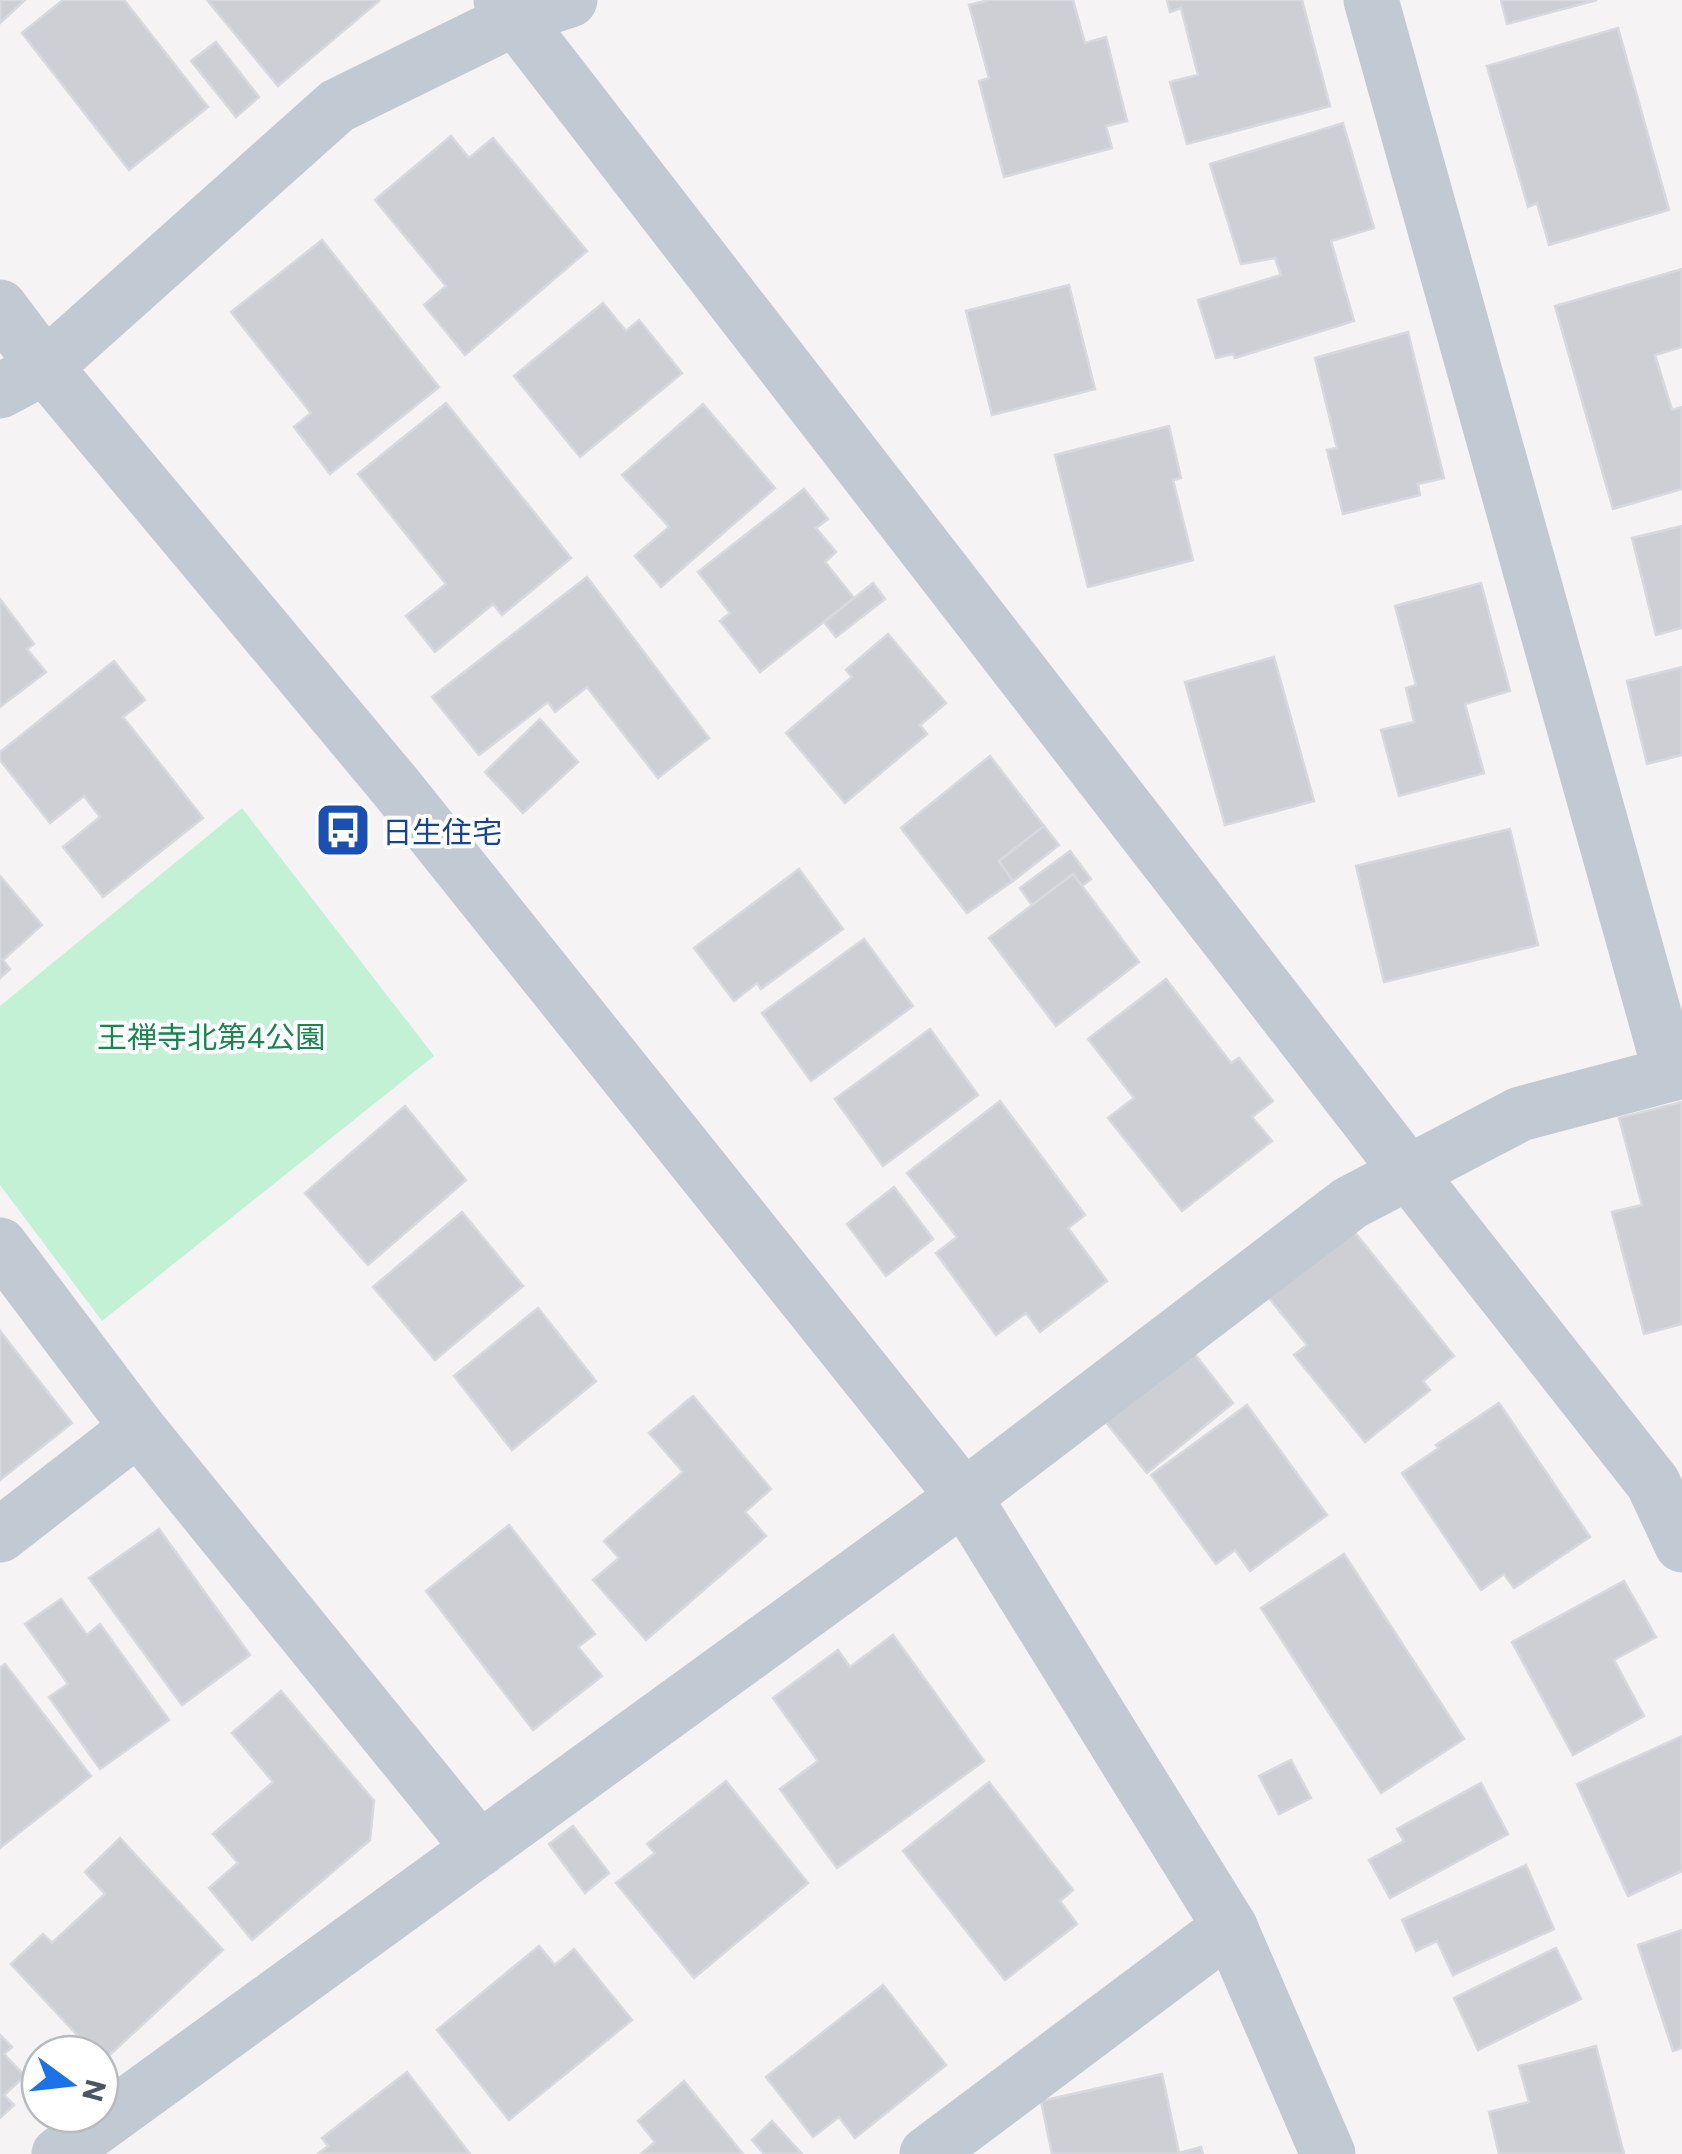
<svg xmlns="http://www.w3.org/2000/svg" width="1682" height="2154" font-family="Commissioner,'Noto Sans JP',sans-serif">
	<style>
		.green { fill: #c3f1d5 }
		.building { fill: #cdcfd5; stroke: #d7d9de; stroke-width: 2.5 }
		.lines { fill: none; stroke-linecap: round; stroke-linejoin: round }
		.minor { stroke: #c1cad2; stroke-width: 55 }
		.labels { text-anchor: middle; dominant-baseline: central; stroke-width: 8; stroke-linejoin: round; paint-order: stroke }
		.transit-label { font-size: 30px; fill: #164399; stroke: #fff; text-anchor: start }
		.park-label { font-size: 30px; fill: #17864f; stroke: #fff }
	</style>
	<rect width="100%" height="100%" fill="#f5f3f3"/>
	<polygon class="green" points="242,808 434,1056 102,1321 0,1185 0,1006"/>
	<g class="building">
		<polygon points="0,0 25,0 0,23"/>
		<polygon points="63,0 124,0 208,107 129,170 22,33"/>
		<polygon points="207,0 378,0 379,1 278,86"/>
		<polygon points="989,0 1073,0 1085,43 1106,37 1127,121 1106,126 1112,148 1004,177 979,81 989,78 969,5"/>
		<polygon points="1167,0 1302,0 1330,106 1187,144 1170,82 1198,75 1181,8 1170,12"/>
		<polygon points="1501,0 1597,0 1507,24"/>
		<polygon points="1618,28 1669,210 1549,245 1537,203 1528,207 1487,66"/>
		<polygon points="216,42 259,97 236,117 191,61"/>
		<polygon points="1343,123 1374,228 1331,241 1354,321 1235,358 1233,354 1216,358 1198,300 1281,275 1275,258 1241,264 1210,164"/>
		<polygon points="451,136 469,158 493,138 587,251 465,355 424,305 446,286 375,200"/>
		<polygon points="322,240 439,387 330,474 294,427 311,413 231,312"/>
		<polygon points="1682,269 1682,347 1655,355 1672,410 1682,407 1682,489 1613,509 1555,306"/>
		<polygon points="1069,285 1095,389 992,415 966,311"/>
		<polygon points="603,303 626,331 639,320 682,373 580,457 514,376"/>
		<polygon points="1408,332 1444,478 1418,484 1420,495 1343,514 1327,450 1337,448 1315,358"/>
		<polygon points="446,403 571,558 502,615 493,604 435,652 406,616 446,584 358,474"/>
		<polygon points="703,404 775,488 661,587 635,556 669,527 622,475"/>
		<polygon points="1169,426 1181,478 1173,480 1193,560 1088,587 1055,455"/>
		<polygon points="804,489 828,519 816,528 836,552 825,562 854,598 760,672 720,621 730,613 698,572"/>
		<polygon points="1682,526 1682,628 1656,635 1632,538"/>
		<polygon points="587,577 709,738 658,778 587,687 555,712 548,702 479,755 432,697"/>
		<polygon points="873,583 885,599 836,637 824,622"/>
		<polygon points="1481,583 1510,691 1465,704 1484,773 1399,796 1381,730 1414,722 1406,688 1416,685 1395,606"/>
		<polygon points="0,599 34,644 27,649 46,672 0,707"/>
		<polygon points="888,634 946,703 920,725 927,734 845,803 786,733 852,677 846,670"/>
		<polygon points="1274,657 1314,801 1225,825 1185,682"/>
		<polygon points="114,661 145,700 123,717 203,818 103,897 63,847 100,817 84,796 50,823 0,760 0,752"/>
		<polygon points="1682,667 1682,755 1647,764 1627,681"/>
		<polygon points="540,719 578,762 523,813 485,772"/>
		<polygon points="990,756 1044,826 999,861 1013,881 967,913 901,828"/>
		<polygon points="1044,826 1059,845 1013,881 999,861"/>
		<polygon points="1510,829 1538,945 1384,982 1356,866"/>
		<polygon points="1070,851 1091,879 1081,887 1073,874 1032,905 1020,888"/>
		<polygon points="799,869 843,929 761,989 757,983 734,1001 694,948"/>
		<polygon points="1073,874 1139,962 1056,1026 989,938"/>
		<polygon points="0,876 42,925 3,960 10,969 0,978"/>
		<polygon points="864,939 913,1006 811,1081 762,1013"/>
		<polygon points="1166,979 1231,1063 1239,1058 1273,1101 1252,1117 1272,1141 1182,1211 1108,1118 1134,1098 1088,1039"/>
		<polygon points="930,1029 978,1095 883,1166 835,1099"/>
		<polygon points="1000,1101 1085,1215 1068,1228 1107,1281 1040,1332 1026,1313 996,1335 936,1253 957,1237 907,1173"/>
		<polygon points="1682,1102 1682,1324 1644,1334 1612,1212 1642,1205 1619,1118"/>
		<polygon points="405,1106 466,1180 368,1265 305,1193"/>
		<polygon points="894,1187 933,1239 886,1276 847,1224"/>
		<polygon points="462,1212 523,1286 435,1360 373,1287"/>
		<polygon points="1349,1225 1454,1356 1423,1381 1430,1390 1365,1442 1294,1355 1307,1345 1265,1293"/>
		<polygon points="538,1308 596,1381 512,1450 454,1376"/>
		<polygon points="0,1331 72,1423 0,1480"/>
		<polygon points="1183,1339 1233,1403 1147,1473 1096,1410"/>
		<polygon points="693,1396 771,1489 745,1512 766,1536 646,1640 593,1580 619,1558 604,1541 683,1472 649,1433"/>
		<polygon points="1499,1403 1590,1537 1514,1588 1504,1574 1481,1590 1402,1473 1439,1448 1436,1445"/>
		<polygon points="1247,1405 1327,1515 1250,1571 1235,1550 1216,1564 1151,1475"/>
		<polygon points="509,1525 595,1634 578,1647 602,1676 533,1730 426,1591"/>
		<polygon points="159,1529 250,1655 182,1705 89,1578"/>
		<polygon points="1344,1554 1464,1739 1381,1793 1261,1608"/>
		<polygon points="1624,1581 1656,1637 1614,1660 1644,1716 1573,1755 1512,1642"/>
		<polygon points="61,1599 87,1635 100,1624 169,1720 100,1769 49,1697 68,1684 25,1624"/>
		<polygon points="893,1635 984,1761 837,1868 780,1789 818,1761 773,1698 838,1650 850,1667"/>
		<polygon points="5,1664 91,1776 0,1848 0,1668"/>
		<polygon points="281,1691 374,1801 370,1840 252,1940 209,1888 238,1863 213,1834 273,1782 232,1733"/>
		<polygon points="1682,1736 1682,1871 1628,1896 1577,1784"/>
		<polygon points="1291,1760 1311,1798 1279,1814 1259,1776"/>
		<polygon points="726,1781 808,1883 694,1978 616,1883 655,1853 647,1844"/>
		<polygon points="989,1782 1073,1890 1060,1901 1077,1924 1005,1980 903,1851"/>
		<polygon points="1481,1783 1508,1834 1390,1898 1369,1860 1404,1841 1397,1829"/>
		<polygon points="573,1826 609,1873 585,1893 549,1844"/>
		<polygon points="120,1838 223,1950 102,2062 100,2054 95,2054 11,1964 43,1934 52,1943 105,1894 85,1872"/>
		<polygon points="1526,1865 1554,1929 1453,1975 1437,1941 1416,1951 1402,1920"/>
		<polygon points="1682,1930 1682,2048 1673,2051 1638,1945"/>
		<polygon points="539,1946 555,1965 574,1949 632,2020 509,2120 437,2030"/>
		<polygon points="1556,1948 1581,1999 1478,2050 1454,1998"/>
		<polygon points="883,1985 946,2065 855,2138 839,2117 813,2137 766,2077"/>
		<polygon points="0,2035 12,2047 4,2054 25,2076 4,2095 14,2105 0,2118"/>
		<polygon points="1596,2046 1624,2154 1499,2154 1489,2112 1529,2102 1519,2066"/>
		<polygon points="407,2072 470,2154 318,2154 328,2146 322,2138"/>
		<polygon points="1162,2074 1179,2153 1201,2147 1203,2154 1052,2154 1041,2101"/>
		<polygon points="684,2081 743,2154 641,2154 655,2142 638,2121"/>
		<polygon points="772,2121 802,2154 764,2154 752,2140"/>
	</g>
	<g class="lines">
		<g class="minor">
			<polyline points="501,0 1408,1172 1653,1483 1682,1545"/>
			<polyline points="1371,0 1671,1074"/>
			<polyline points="0,307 45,367 395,786 964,1497 1230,1927 1328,2154"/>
			<polyline points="0,391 45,367 337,106 516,18 570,0"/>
			<polyline points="0,1245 138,1428 480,1849"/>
			<polyline points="0,1535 138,1428"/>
			<polyline points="59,2154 964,1497 1350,1203 1520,1114 1682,1071"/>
			<polyline points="927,2154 1230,1927"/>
		</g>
	</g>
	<defs>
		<g id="bus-square" transform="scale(2.875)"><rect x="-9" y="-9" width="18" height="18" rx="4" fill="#1a4fb4" stroke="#fff"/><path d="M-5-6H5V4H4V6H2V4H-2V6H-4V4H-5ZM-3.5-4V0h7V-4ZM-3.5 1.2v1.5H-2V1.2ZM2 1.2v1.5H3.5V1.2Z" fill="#fff"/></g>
	</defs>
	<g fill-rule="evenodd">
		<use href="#bus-square" x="343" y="830"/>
	</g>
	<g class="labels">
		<g class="transit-label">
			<text x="382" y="830">日生住宅</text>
		</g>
		<g class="park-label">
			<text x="211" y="1035">王禅寺北第4公園</text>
		</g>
	</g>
	<g transform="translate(70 2084) rotate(105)"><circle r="48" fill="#ffffff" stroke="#b7bbc0" stroke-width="2.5"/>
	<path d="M0-8L18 38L0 25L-18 38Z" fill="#1a73e8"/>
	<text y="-15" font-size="28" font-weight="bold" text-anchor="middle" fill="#4a5661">N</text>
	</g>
</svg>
